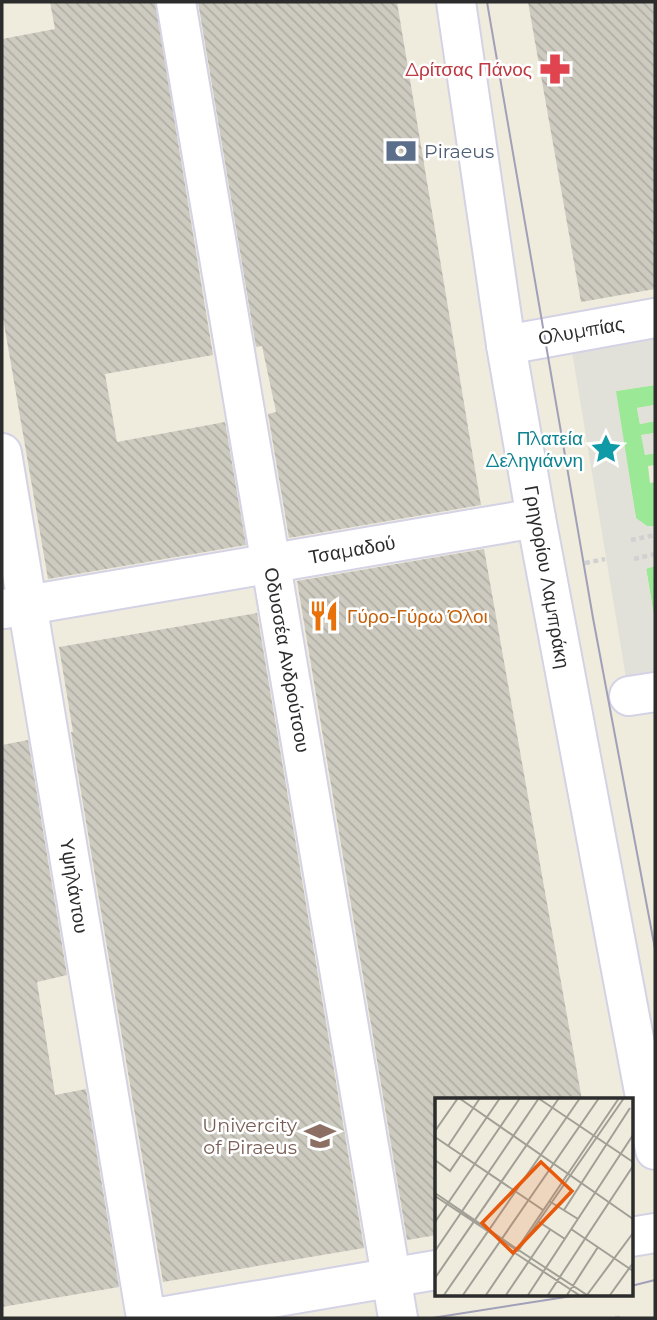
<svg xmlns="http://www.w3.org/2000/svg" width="657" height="1320" font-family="Montserrat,sans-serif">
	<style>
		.park { fill: #9be996 }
		.plaza { fill: #e2e1d9 }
		.building { fill: url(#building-back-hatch) }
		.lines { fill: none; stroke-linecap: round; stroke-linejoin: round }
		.street-casing { stroke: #d4d2e5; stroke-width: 42 }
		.secondary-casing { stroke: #d4d2e5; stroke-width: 42 }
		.path { stroke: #d1d1d1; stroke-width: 4.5; stroke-dasharray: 5 3.5; stroke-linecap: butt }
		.street { stroke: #fff; stroke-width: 38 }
		.secondary { stroke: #fff; stroke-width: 38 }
		.tram { stroke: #a29fb8; stroke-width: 2 }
		.labels { text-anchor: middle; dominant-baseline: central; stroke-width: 5; stroke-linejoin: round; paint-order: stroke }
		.health-label { font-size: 19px; fill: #be3a42; stroke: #fff; text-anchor: end }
		.service-label { font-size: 19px; fill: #4e5e75; stroke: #fff; text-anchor: start }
		.street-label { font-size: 19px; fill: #2c2c2c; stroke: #fff }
		.culture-label { font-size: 19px; fill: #0d838f; stroke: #fff; text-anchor: end }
		.food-label { font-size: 19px; fill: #c56008; stroke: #fff; text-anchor: start }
		.education-label { font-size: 19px; fill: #785e54; stroke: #fff; text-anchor: end }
		.inset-road { fill: none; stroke: #a19f96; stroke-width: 2 }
		.view { fill: #e8590c; fill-opacity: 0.15; stroke: #e8590c; stroke-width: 3.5 }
		.inset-edge { fill: none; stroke: #2c2c2c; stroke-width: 3.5 }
	</style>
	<defs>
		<pattern id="building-back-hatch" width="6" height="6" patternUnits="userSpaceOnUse" patternTransform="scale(1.75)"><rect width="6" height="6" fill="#cdcbc0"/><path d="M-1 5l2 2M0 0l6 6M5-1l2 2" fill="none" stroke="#b0aea5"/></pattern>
	</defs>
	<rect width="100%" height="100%" fill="#efecdd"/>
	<g class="park">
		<polygon points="655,385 655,405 637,408 640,424 655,421 655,433 642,435 645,455 655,453 655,465 648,466 650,483 655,482 655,526 647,526 636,519 615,391"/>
		<polygon points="655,566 655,622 646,568"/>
	</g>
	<g class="plaza">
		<polygon points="655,318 655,385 616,391 636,518 647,526 655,526 655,566 646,569 655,622 655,692 629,696 569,334"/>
		<polygon points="655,405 655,421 640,424 637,408"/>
		<polygon points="655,433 655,453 645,455 641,435"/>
	</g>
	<g class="building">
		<polygon points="50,2 155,2 213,355 105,374 117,442 225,422 246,545 48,579 2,312 2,39 55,29"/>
		<polygon points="198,2 397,2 481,505 289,538 268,414 276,412 262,346 256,347"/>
		<polygon points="528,2 655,2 655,289 581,302"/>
		<polygon points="484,549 582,1100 437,1100 437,1235 407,1240 297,581"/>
		<polygon points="257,613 364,1248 163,1282 71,732 73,732 59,647"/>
		<polygon points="28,740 67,975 37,982 55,1095 86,1089 119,1287 2,1307 2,745"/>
	</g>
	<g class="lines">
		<g class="street-casing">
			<g id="street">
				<polyline points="176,2 398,1318"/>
				<polyline points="506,345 655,318"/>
				<polyline points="2,453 146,1318"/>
				<polyline points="4,609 536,518"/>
				<polyline points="629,696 655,692"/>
			</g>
		</g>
		<g class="secondary-casing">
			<g id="secondary">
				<polyline points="456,2 506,345 536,518 655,1150"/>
				<polyline points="631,1237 655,1233"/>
				<polyline points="154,1318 436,1270"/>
			</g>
		</g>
		<g class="path">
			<polyline points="631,540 655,535"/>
			<polyline points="634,559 655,554"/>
			<polyline points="585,563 605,559"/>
			<polyline points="556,1294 556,1295"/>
			<polyline points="615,1318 622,1318"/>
		</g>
		<use href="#street" class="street"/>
		<use href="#secondary" class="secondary"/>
		<g class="tram">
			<polyline points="487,2 593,618 655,949"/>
			<polyline points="631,1286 655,1280"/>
			<polyline points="432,1318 585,1294"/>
		</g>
	</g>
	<defs>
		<g id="pharmacy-bare" transform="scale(2.415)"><path d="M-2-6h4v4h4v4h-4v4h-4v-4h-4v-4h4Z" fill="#e0444e" stroke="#fff" stroke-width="2.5" paint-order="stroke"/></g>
		<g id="bank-bare" transform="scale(2.415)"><path d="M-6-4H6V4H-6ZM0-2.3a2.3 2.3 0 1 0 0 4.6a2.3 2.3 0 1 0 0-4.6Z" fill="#5c6f8a" stroke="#fff" stroke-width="2.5" paint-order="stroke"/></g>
		<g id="sight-bare" transform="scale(2.415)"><path d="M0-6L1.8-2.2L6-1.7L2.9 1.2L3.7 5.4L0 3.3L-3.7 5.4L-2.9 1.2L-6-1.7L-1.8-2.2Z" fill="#0f9aa8" stroke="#fff" stroke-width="2.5" paint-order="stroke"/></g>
		<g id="restaurant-bare" transform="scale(2.415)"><path d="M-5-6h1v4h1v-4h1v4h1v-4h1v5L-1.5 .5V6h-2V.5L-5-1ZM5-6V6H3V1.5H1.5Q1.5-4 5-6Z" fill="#e8710a" stroke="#fff" stroke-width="2.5" paint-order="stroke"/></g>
		<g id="university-bare" transform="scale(2.415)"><path d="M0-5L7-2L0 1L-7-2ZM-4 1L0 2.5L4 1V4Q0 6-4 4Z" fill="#8d6e63" stroke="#fff" stroke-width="2.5" paint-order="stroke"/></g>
	</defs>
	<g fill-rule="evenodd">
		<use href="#pharmacy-bare" x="555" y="69"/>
		<use href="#bank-bare" x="401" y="151"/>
		<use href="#sight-bare" x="606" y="449"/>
		<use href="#restaurant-bare" x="324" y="616"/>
		<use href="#university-bare" x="320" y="1136"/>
	</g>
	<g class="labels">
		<g class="health-label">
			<text x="532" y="69">Δρίτσας Πάνος</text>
		</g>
		<g class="service-label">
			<text x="424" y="151">Piraeus</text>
		</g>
		<g class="street-label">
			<text transform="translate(581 331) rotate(-10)">Ολυμπίας</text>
			<text transform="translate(352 550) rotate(-10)">Τσαμαδού</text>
			<text transform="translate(547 577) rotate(80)">Γρηγορίου Λαμπράκη</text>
			<text transform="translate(287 660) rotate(80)">Οδυσσέα Ανδρούτσου</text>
			<text transform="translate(74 886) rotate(81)">Υψηλάντου</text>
		</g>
		<g class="culture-label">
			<text x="583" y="438">Πλατεία<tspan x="583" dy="22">Δεληγιάννη</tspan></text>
		</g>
		<g class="food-label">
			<text x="347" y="616">Γύρο-Γύρω Όλοι</text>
		</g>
		<g class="education-label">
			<text x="297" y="1125">Univercity<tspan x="297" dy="22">of Piraeus</tspan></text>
		</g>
	</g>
	<g transform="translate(435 1098)">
		<rect width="198" height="198" fill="#efecdd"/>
		<path class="inset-road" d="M 24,0 L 198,121M 103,0 L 198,64M 0,33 L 23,0M 0,39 L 108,112M 13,48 L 45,0M 0,62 L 15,73 L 65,0M 0,95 L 82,151M 0,98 L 83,153 L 189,0M 114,103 L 143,121M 129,112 L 195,10M 0,124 L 85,0M 104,124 L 130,141M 136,131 L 198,173M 82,151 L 152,197M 0,153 L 104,0M 80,155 L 144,197M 0,180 L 124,0M 9,197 L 145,0M 28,197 L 164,0M 51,197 L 184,0M 71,197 L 115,132M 93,197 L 198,37M 113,197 L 198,68M 132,197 L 163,149M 152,197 L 198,135M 175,197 L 198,165"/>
		<path class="view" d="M 106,64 L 137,93 L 78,155 L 47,125 Z"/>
		<rect width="198" height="198" class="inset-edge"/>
	</g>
	<rect width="657" height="1320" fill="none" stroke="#2c2c2c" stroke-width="7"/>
</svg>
